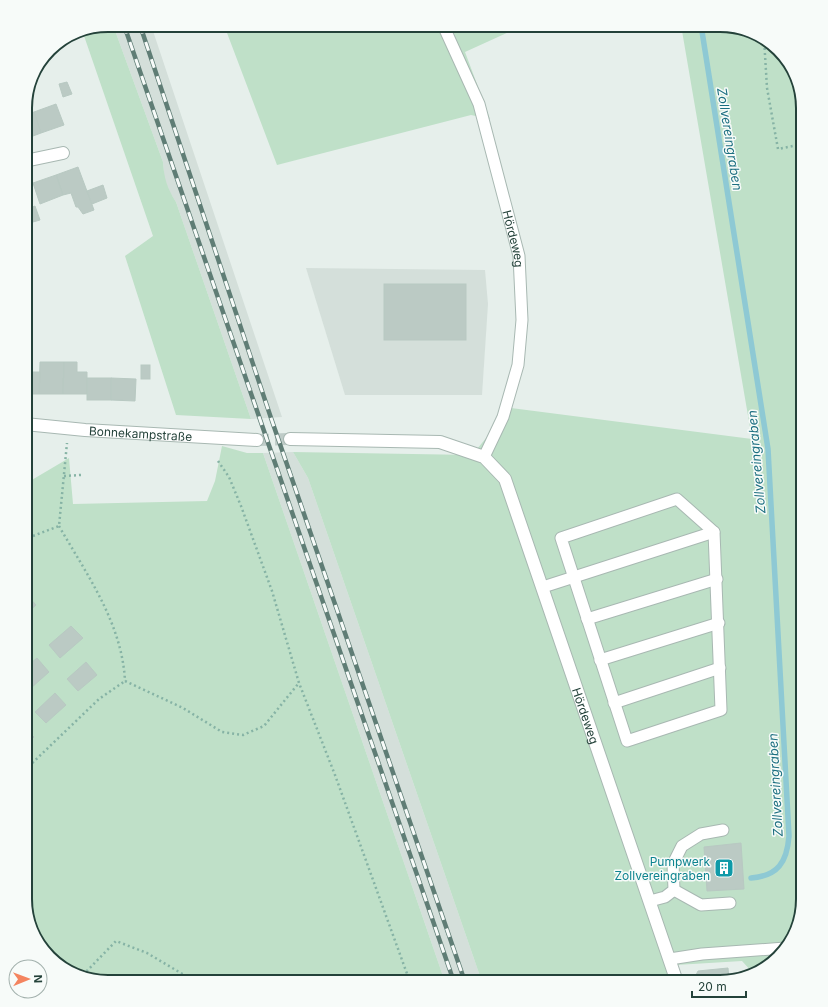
<svg xmlns="http://www.w3.org/2000/svg" width="828" height="1007" font-family="Inter,sans-serif">
	<style>
		.built { fill: #d4dfda }
		.green { fill: #bfe0c8 }
		.lines { fill: none; stroke-linecap: round; stroke-linejoin: round }
		.stream { stroke: #8ec9d4; stroke-width: 5.5 }
		.building { fill: #bbcac4; stroke: #b8c9c2 }
		.minor-tunnel { stroke: #bfccc8; stroke-width: 12; stroke-dasharray: 12 6; stroke-linecap: butt }
		.service-casing { stroke: #a8b8b2; stroke-width: 13 }
		.minor-casing { stroke: #a8b8b2; stroke-width: 14 }
		.path { stroke: #86b3a5; stroke-width: 2.5; stroke-dasharray: 2 3; stroke-linecap: butt }
		.service { stroke: #fff; stroke-width: 11 }
		.minor { stroke: #fff; stroke-width: 12 }
		.rail-casing { stroke: #5f7d75; stroke-width: 4.5 }
		.rail { stroke: #f7fbf9; stroke-width: 3; stroke-dasharray: 9; stroke-linecap: butt }
		.labels { text-anchor: middle; dominant-baseline: central; stroke-width: 3; stroke-linejoin: round; paint-order: stroke }
		.street-label { font-size: 12px; fill: #24423a; stroke: #f7fbf9 }
		.culture-label { font-size: 12px; fill: #0d838f; stroke: #f7fbf9; text-anchor: end }
		.water-label { font-size: 13px; font-style: italic; fill: #1c6f80; stroke: #f7fbf9 }
		.rim { fill: none; stroke: #24423a; stroke-width: 2 }
	</style>
	<rect width="100%" height="100%" fill="#e6efeb"/>
	<g class="built">
		<polygon points="113,25 151,25 282,417 251,419 176,202 168,190 164,177 163,162"/>
		<polygon points="306,268 485,270 488,304 482,395 345,395"/>
		<polygon points="293,452 308,478 482,982 445,982 263,453"/>
	</g>
	<g class="green">
		<path d="M 108,25 L 113,25 L 163,162 C 164,178 167,188 176,202 L 251,419 L 176,415 L 125,256 L 153,236 L 82,30 Z"/>
		<polygon points="224,25 524,25 465,52 490,119 471,115 277,165"/>
		<polygon points="681,25 725,25 761,36 789,62 803,108 803,899 792,940 766,968 752,972 742,961 676,965 674,982 482,982 308,478 293,452 472,455 511,408 752,439"/>
		<polygon points="222,446 247,453 263,453 445,982 108,982 67,971 39,945 25,899 25,484 69,458 73,504 207,501 215,481"/>
	</g>
	<g class="lines">
		<path class="stream" d="M 701,25 L 768,449 L 789,836 C 787,862 778,876 751,878"/>
	</g>
	<g class="building">
		<polygon points="67,82 72,94 63,97 59,84"/>
		<polygon points="56,104 64,125 41,133 34,112"/>
		<polygon points="34,112 41,133 25,139 25,115"/>
		<polygon points="78,167 94,210 83,214 78,207 76,207 71,193 63,195 56,175"/>
		<polygon points="56,175 63,195 40,204 33,183"/>
		<polygon points="103,185 107,198 92,204 87,191"/>
		<polygon points="35,206 40,220 33,222 28,209"/>
		<polygon points="28,209 33,222 25,225 25,210"/>
		<rect x="384" y="284" width="82" height="56"/>
		<polygon points="40,362 64,362 63,394 39,394"/>
		<polygon points="64,362 77,362 77,372 87,372 87,394 63,394"/>
		<rect x="141" y="365" width="9" height="14"/>
		<polygon points="25,372 40,372 39,394 25,394"/>
		<rect x="87" y="378" width="24" height="22"/>
		<polygon points="111,378 136,379 135,401 111,400"/>
		<polygon points="25,593 36,605 26,614 25,612"/>
		<polygon points="71,626 83,638 60,658 49,645"/>
		<polygon points="37,658 49,672 31,688 25,681 25,668"/>
		<polygon points="86,662 97,675 78,691 67,679"/>
		<polygon points="55,693 66,705 46,723 35,712"/>
		<polygon points="26,721 31,726 27,730 34,737 25,746"/>
		<polygon points="741,843 744,889 707,891 704,847"/>
		<polygon points="728,968 729,979 720,982 697,982 695,977 698,971"/>
	</g>
	<g class="lines">
		<polyline class="minor-tunnel" points="257,440 290,439"/>
		<g class="service-casing">
			<g id="service">
				<path id="s1" d="M 443,25 L 479,104 L 519,256 L 522,320 L 518,365 L 503,417 L 484,457"/>
				<polygon points="677,499 714,532 721,710 627,741 561,538"/>
				<polyline points="543,587 714,532"/>
				<polyline points="587,619 717,579"/>
				<polyline points="600,660 719,623"/>
				<polyline points="614,703 720,668"/>
				<polyline points="674,890 701,905 730,903"/>
				<polyline points="650,901 665,897 674,890 673,864 682,846 701,834 723,830"/>
				<polyline points="670,959 702,954 785,948"/>
			</g>
		</g>
		<g class="minor-casing">
			<g id="minor">
				<polyline points="25,161 63,153"/>
				<path id="s2" d="M 25,424 L 85,430 L 257,440"/>
				<path id="s3" d="M 290,439 L 440,442 L 484,457 L 505,479 L 677,982"/>
			</g>
		</g>
		<g class="path">
			<polyline points="764,38 767,88 778,149 803,144"/>
			<polyline points="218,461 229,477 241,506 272,591 299,683 335,775 410,982"/>
			<polyline points="64,476 81,475"/>
			<path d="M 59,526 C 87,575 122,623 125,681"/>
			<polyline points="25,542 33,536 59,526 67,443"/>
			<polyline points="125,681 183,708 222,732 243,735 264,726 298,684"/>
			<polyline points="25,770 99,699 125,681"/>
			<polyline points="83,975 116,941 147,953 196,982"/>
		</g>
		<use href="#service" class="service"/>
		<use href="#minor" class="minor"/>
		<g class="rail-casing">
			<g id="rail">
				<polyline points="124,25 454,982"/>
				<polyline points="140,25 271,418 465,982"/>
			</g>
		</g>
		<use href="#rail" class="rail"/>
	</g>
	<defs>
		<g id="building-square" transform="scale(1)"><rect x="-9" y="-9" width="18" height="18" rx="4" fill="#0f9aa8" stroke="#f7fbf9"/><path d="M-4-6H4V6H1V3H-1V6H-4ZM-2.5-4.3h1.7v1.8h-1.7ZM.8-4.3h1.7v1.8H.8ZM-2.5-1h1.7V.8h-1.7ZM.8-1h1.7V.8H.8Z" fill="#fff"/></g>
	</defs>
	<g fill-rule="evenodd">
		<use href="#building-square" x="724" y="868"/>
	</g>
	<g class="labels">
		<g class="street-label">
			<text stroke="none"><textPath href="#s1" startOffset="226">Hördeweg</textPath></text>
			<text stroke="none"><textPath href="#s2" startOffset="116">Bonnekampstraße</textPath></text>
			<text stroke="none"><textPath href="#s3" startOffset="477">Hördeweg</textPath></text>
		</g>
		<g class="culture-label">
			<text x="710" y="861">Pumpwerk<tspan x="710" dy="14">Zollvereingraben</tspan></text>
		</g>
		<g class="water-label">
			<text transform="translate(730 139) rotate(81)">Zollvereingraben</text>
			<text transform="translate(756 462) rotate(-95)">Zollvereingraben</text>
			<text transform="translate(775 785) rotate(-93)">Zollvereingraben</text>
		</g>
	</g>
	<path d="M0 0H828V1007H0ZM108 32H720A76 76 0 0 1 796 108V899A76 76 0 0 1 720 975H108A76 76 0 0 1 32 899V108A76 76 0 0 1 108 32Z" fill="#f7fbf9" fill-rule="evenodd"/>
	<path class="rim" d="M108 32H720A76 76 0 0 1 796 108V899A76 76 0 0 1 720 975H108A76 76 0 0 1 32 899V108A76 76 0 0 1 108 32Z"/>
	<g transform="translate(28 979) rotate(89)"><circle r="19" fill="#f7fbf9" stroke="#a3b1ad"/>
	<path d="M0-3L7 15L0 10L-7 15Z" fill="#f4845f"/>
	<text y="-6" font-size="11" font-weight="bold" text-anchor="middle" fill="#24423a">N</text>
	</g>
	<path d="M692 991v6h54v-6" fill="none" stroke="#24423a" stroke-width="2"/>
	<text x="698" y="991" font-size="12" fill="#24423a" stroke="#f7fbf9" stroke-width="3" paint-order="stroke">20 m</text>
</svg>
